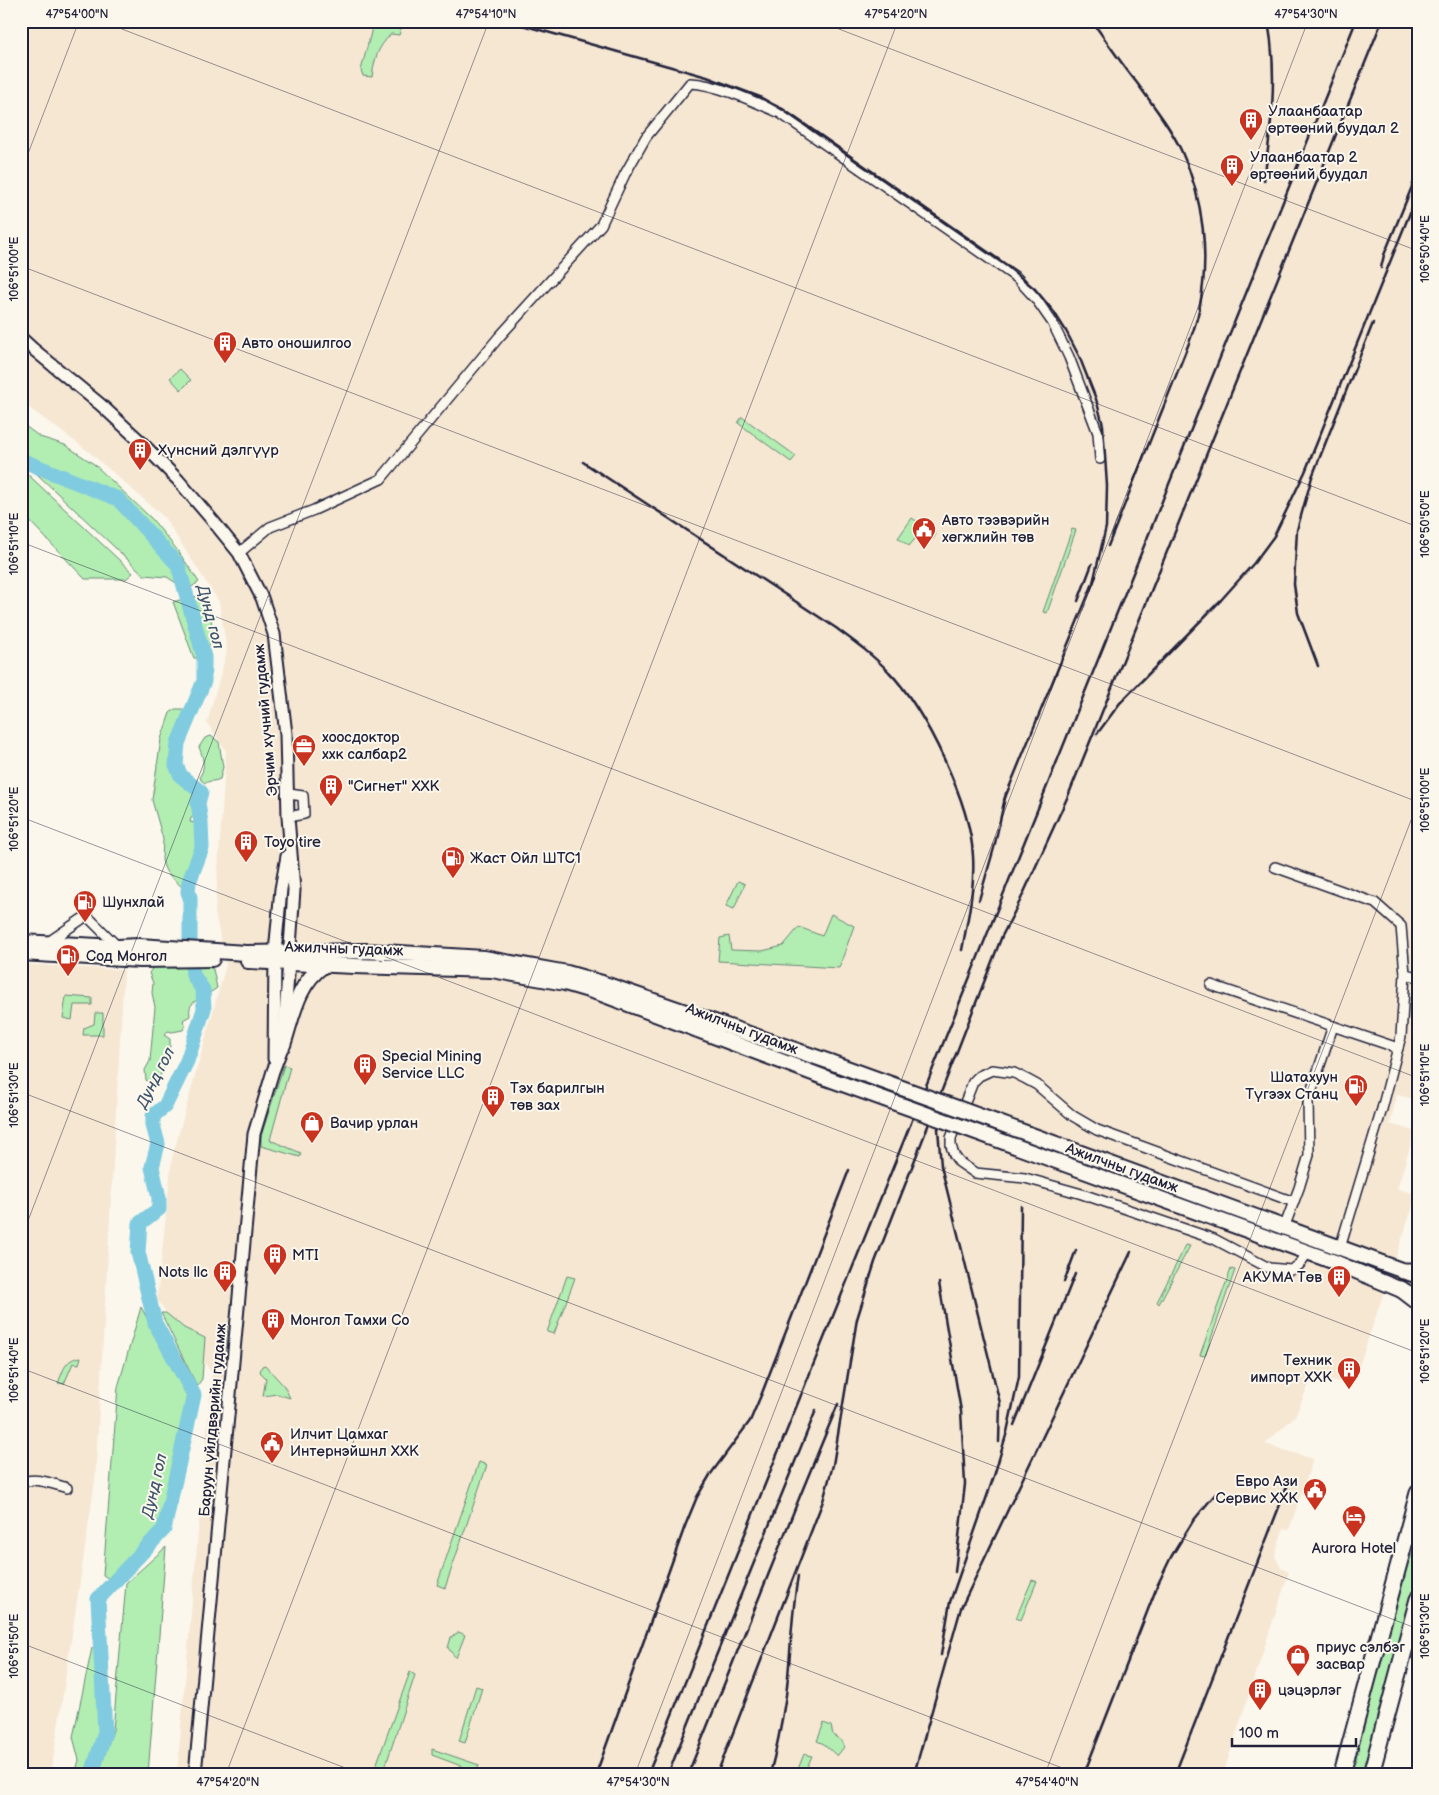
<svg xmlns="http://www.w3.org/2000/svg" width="1439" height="1795" font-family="'Balsamiq Sans',sans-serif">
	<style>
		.built { fill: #f6e7d3 }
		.green { fill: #b2edb2; stroke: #6a8876 }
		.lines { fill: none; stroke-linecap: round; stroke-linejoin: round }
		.river { stroke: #80cbe0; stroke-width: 15 }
		.street-casing { stroke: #22223b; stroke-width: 12 }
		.secondary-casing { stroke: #22223b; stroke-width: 15 }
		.primary-casing { stroke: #22223b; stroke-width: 18 }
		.highway-casing { stroke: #22223b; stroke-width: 19 }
		.street { stroke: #fbf7ec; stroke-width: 9 }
		.secondary { stroke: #fbf7ec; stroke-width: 11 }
		.primary { stroke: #fbf7ec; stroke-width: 14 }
		.highway { stroke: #fbf7ec; stroke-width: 15 }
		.rail { stroke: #22223b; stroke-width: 2.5 }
		.primary-bridge-casing { stroke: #22223b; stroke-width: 18; stroke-linecap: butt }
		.primary-bridge { stroke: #fbf7ec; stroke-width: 14 }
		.ticks { fill: none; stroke: #22223b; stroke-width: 1; stroke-opacity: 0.45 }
		.labels { text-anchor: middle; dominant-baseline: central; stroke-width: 4; stroke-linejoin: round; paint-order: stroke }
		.poi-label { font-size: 15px; fill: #22223b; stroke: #fbf7ec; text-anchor: start }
		.street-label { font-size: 15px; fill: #22223b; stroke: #fbf7ec }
		.water-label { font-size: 16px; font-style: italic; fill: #3e556d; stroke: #fbf7ec }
		.neatline { fill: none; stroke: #22223b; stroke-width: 2 }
		.ticks-label { font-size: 12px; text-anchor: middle; fill: #22223b }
	</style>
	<rect width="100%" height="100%" fill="#fbf7ec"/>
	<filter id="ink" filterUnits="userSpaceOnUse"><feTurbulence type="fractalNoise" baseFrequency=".02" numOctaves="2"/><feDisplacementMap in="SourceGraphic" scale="10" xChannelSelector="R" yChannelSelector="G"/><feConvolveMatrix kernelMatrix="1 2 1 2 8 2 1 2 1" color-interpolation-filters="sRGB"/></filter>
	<g filter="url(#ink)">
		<g class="built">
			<polygon points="21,21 1418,21 1418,1100 1397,1095 1390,1124 1415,1131 1397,1189 1417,1194 1353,1384 1312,1378 1295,1416 1265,1444 1313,1459 1289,1530 1283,1529 1275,1556 1281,1568 1289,1572 1223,1774 177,1774 212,1373 157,1300 172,1158 226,965 215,913 226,751 207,723 227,651 219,602 164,517 88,451 21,402"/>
			<polygon points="21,964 124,970 95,1481 51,1774 21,1774"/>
		</g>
		<g class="green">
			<path d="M 374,21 L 403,22 L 399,35 L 391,34 C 377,49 375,57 372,77 L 363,76 L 361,70 Z"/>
			<polygon points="180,369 191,380 181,390 170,378"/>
			<polygon points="742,417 796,456 791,462 738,423"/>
			<polygon points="21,423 40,437 65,445 94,464 152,519 178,551 199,582 187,590 167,577 144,575 21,459"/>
			<polygon points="21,468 133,573 126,579 85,579 21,512"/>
			<polygon points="912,518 936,534 933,539 922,531 909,546 898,538"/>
			<polygon points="1072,529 1076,530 1047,613 1043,612"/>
			<path d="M 203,596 C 209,604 210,608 211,618 C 214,639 214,642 199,658 L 194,658 L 173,602 L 190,597 Z"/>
			<path d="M 175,709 L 184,709 L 191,720 C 190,727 187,732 183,738 C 178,749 177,767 185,776 C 190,782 198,786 204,790 C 204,801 201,813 191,818 L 190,822 L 195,823 L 198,826 L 195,835 L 200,845 C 197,857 188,865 186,876 C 191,886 196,891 194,903 C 198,908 197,913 194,919 L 188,908 L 188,901 L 186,900 L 187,895 L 185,890 L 167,873 L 164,867 L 162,860 L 163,839 L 152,800 L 161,739 L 170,713 Z"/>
			<path d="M 211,736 L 219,742 L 223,767 L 220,779 C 215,782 210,780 205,783 L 201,780 L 200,776 C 206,767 203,757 199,747 L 205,738 Z"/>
			<polygon points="738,881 745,884 734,909 726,906"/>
			<polygon points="831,914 854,926 839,968 718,961 720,938 729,936 731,950 762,951 783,946 799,927 822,936"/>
			<path d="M 156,963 L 186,966 L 190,980 L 195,983 L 201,995 C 194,1005 188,1002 190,1016 L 183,1020 L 185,1026 L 183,1030 L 172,1032 L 168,1031 L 164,1035 L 170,1039 L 170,1046 L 166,1054 L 167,1061 L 158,1080 L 150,1084 L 146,1080 L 145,1070 L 150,1061 L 154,1017 L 155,1007 L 152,993 L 153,983 L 149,973 Z"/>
			<polygon points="203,964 213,969 217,988 208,994 195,973 198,967"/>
			<polygon points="66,996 92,998 92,1005 74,1005 72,1020 63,1018"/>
			<polygon points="95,1013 103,1013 103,1035 83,1035 84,1028 94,1024"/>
			<polygon points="284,1065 290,1067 270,1140 301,1153 300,1157 261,1146 261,1136"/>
			<polygon points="1186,1245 1190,1246 1159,1304 1157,1302"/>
			<polygon points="1231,1269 1235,1270 1205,1356 1200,1355"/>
			<polygon points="567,1276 575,1278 554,1334 547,1332"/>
			<polygon points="141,1307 190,1398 160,1528 109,1579 103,1575 118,1387"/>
			<polygon points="161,1313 166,1313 184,1328 205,1338 202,1379 197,1386"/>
			<polygon points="219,1325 228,1325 224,1364 216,1363"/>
			<path d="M 81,1357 L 79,1364 L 73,1363 L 64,1384 L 58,1383 C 64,1369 65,1359 81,1357 Z"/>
			<polygon points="265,1365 284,1386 290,1398 277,1394 263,1396 266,1378 260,1372 262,1366"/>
			<polygon points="479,1462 487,1465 445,1588 437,1585"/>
			<polygon points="1418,1538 1417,1581 1365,1774 1348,1774 1404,1571 1410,1560"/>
			<polygon points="166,1547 148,1774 98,1774 113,1730 126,1583"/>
			<polygon points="1032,1580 1037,1581 1021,1620 1016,1618"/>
			<polygon points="459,1632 465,1635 456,1658 448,1648 451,1637"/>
			<polygon points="107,1641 103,1731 89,1774 75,1774 79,1760 73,1737 92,1648"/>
			<polygon points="410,1672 415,1675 383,1774 373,1774"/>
			<polygon points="476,1686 482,1688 465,1743 459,1741"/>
			<polygon points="824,1723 831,1726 833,1735 842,1741 844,1747 837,1756 824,1744 817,1741"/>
			<polygon points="432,1749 479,1765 477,1772 432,1755"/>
			<polygon points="804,1754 812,1756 804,1774 796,1774"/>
		</g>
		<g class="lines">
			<polyline class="river" points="21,460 118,499 178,565 204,657 204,681 178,743 176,765 181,776 201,792 198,803 201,823 202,848 189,882 188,892 190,897 190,946 193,975 203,990 204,1009 187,1061 165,1106 153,1116 153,1125 158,1144 152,1167 159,1198 159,1209 140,1223 138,1252 155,1323 194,1395 164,1529 98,1599 105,1732 92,1774"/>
			<g class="street-casing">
				<g id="street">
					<path d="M 239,553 L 270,527 L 314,510 L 381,479 L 499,337 L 601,225 L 625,174 L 646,137 L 690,83 C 717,84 755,102 780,113 L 1017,278 L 1036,299 L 1052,322 L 1069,357 L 1098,433 L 1100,459"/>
					<polyline points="288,817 304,814 303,796 289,794"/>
					<polyline points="1275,867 1375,903 1401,926 1405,974"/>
					<polyline points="90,919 118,947"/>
					<polyline points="47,943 82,919"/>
					<polyline points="1211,985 1398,1048"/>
					<polyline points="1294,1202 1097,1130 1073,1116 1037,1085 1026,1079 1014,1073 992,1070 979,1076 973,1082 951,1138 951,1146 954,1155 959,1162 975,1173 1025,1178 1082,1194 1214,1239 1269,1268 1291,1270 1299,1265 1308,1252"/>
					<polyline points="1284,1228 1299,1188 1309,1155 1308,1101 1333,1026"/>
					<polyline points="1340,1248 1382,1109 1401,1036 1405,974 1418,977"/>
					<path d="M 21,1483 C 35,1476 53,1484 67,1488"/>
				</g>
			</g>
			<g class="secondary-casing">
				<g id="secondary">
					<polyline points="21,338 33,349 101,405 140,441 178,480 213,521 239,553 262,598 274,634 286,734 288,817 294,890 283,1045 273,1071 254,1134 195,1774"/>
					<polyline points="274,1059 275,952 281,889 287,856"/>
				</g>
			</g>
			<g class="primary-casing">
				<g id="primary">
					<polyline points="21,942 118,947 139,946 246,953 366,951 484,958 567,973 602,983 830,1062"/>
					<polyline points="21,953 140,960 212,959"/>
					<polyline points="248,961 354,966 492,970 565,983 599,993 826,1078"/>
					<path d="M 283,1045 C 293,1015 297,984 324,965"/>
					<polyline points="996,1122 1412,1274"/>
					<polyline points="990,1137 1332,1261 1411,1294"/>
				</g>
			</g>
			<g class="highway-casing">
				<g id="highway">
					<polyline points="1403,1271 1418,1271"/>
					<polyline points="1401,1289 1418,1302"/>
					<polyline points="1342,1774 1418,1493"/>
					<polyline points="1371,1774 1418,1599"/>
				</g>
			</g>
			<use href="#street" class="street"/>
			<use href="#secondary" class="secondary"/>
			<use href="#primary" class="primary"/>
			<use href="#highway" class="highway"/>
			<g class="rail">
				<polyline points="508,21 707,77 760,97 783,110 1008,267 1035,289 1054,312 1066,331 1079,356 1096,399 1103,425 1107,486 1106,527 1093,583"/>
				<path d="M 1092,21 C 1107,42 1121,63 1137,83 C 1152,104 1170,126 1181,150 C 1204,199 1210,257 1199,310 C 1197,321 1193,332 1189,343 L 1108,546"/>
				<path d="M 1264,181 C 1271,128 1278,75 1268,21"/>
				<polyline points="1381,268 1384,255 1418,172"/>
				<path d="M 583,462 L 836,628 C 855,642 873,655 889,672 C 925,708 971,805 973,856 C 975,888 968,918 962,950"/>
				<polyline points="1078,601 1092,564"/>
				<polyline points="1318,666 1298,613 1294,584 1297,530 1312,477 1373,323"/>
				<polyline points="1097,734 1120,703 1221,600 1254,563 1274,536 1305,472 1418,193"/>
				<polyline points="1004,800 1096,576"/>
				<polyline points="979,900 994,848 1006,793"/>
				<polyline points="943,1102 938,1129 941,1166 1000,1403 999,1442"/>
				<polyline points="1064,1282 1076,1250"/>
				<polyline points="939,1283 961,1411 965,1484 955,1572"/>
				<polyline points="1014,1425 1075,1274"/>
				<polyline points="941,1655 950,1602 994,1476 1007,1432 1019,1377 1021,1206"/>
				<polyline points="596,1774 685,1526 697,1497 710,1475 750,1421 762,1393 849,1170"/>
				<polyline points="648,1774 1356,21"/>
				<polyline points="668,1774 816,1410"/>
				<polyline points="688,1774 800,1496 838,1404"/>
				<polyline points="717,1774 823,1501 833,1465 857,1319 875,1262 1002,936 1020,901 1068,796 1382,21"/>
				<path d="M 770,1774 C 777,1748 782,1721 786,1695 C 791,1655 791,1616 798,1576"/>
				<polyline points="914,1774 961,1608 1131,1252"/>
				<polyline points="1084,1774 1158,1584 1171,1557 1193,1521 1217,1492"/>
				<polyline points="1175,1774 1288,1484"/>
			</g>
			<g class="primary-bridge-casing">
				<g id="primary-bridge">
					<polyline points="830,1062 996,1122"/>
					<polyline points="826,1078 990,1137"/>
				</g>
			</g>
			<use href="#primary-bridge" class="primary-bridge"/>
		</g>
	</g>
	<path class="ticks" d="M 101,21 L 1418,527M 818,21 L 1418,251M 21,172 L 79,21M 21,266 L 1418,802M 21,542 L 1418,1078M 21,817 L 1418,1353M 21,1092 L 1418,1629M 21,1239 L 489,21M 21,1368 L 1078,1774M 21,1643 L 361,1774M 226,1774 L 898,21M 635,1774 L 1308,21M 1045,1774 L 1418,802"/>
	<defs>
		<g id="building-pin" transform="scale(1.25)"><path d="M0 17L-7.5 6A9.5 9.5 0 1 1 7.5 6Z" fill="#c8321e" stroke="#fbf7ec"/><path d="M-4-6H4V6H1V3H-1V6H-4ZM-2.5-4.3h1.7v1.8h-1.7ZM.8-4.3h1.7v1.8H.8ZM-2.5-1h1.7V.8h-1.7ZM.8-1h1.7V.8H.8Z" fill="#fff"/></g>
		<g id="civic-pin" transform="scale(1.25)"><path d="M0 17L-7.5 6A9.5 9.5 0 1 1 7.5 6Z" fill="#c8321e" stroke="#fbf7ec"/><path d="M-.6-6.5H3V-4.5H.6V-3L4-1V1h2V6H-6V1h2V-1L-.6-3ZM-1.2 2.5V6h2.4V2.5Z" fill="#fff"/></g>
		<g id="office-pin" transform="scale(1.25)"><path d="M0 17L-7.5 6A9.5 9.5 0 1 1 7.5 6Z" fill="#c8321e" stroke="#fbf7ec"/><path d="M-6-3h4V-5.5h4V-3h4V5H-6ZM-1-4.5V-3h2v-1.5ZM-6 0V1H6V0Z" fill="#fff"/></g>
		<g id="fuel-pin" transform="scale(1.25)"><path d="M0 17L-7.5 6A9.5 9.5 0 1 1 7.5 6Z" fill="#c8321e" stroke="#fbf7ec"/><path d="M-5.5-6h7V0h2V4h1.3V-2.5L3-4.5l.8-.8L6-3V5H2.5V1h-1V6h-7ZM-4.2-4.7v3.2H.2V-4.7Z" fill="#fff"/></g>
		<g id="shop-pin" transform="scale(1.25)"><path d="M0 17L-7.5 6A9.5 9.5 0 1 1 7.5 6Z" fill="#c8321e" stroke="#fbf7ec"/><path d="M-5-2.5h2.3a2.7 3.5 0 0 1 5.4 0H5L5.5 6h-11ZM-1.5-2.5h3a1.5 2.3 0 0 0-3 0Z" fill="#fff"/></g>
		<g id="hotel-pin" transform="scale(1.25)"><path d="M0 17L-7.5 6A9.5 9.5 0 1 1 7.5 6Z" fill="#c8321e" stroke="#fbf7ec"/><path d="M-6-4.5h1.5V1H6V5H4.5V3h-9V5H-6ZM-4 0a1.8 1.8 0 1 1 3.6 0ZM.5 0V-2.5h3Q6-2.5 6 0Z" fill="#fff"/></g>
	</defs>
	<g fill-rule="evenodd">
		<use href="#building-pin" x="1251" y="120"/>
		<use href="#building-pin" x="1232" y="166"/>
		<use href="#building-pin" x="225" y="343"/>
		<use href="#building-pin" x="140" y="450"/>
		<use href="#civic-pin" x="924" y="529"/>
		<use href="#office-pin" x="304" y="746"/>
		<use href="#building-pin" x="331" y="786"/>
		<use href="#building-pin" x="246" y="842"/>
		<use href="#fuel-pin" x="453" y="858"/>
		<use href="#fuel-pin" x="85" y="902"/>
		<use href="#fuel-pin" x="68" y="956"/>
		<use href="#building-pin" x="365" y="1065"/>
		<use href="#fuel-pin" x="1356" y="1086"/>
		<use href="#building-pin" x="493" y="1097"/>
		<use href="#shop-pin" x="312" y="1123"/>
		<use href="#building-pin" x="275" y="1255"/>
		<use href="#building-pin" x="225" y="1272"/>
		<use href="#building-pin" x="1339" y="1277"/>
		<use href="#building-pin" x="273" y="1320"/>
		<use href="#building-pin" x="1349" y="1369"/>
		<use href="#civic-pin" x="272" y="1443"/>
		<use href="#civic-pin" x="1315" y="1490"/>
		<use href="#hotel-pin" x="1354" y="1517"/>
		<use href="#shop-pin" x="1298" y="1656"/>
		<use href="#building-pin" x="1260" y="1690"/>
	</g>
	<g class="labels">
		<g class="poi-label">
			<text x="1268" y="111">Улаанбаатар<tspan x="1268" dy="17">өртөөний буудал 2</tspan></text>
			<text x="1250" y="157">Улаанбаатар 2<tspan x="1250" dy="17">өртөөний буудал</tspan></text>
			<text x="242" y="343">Авто оношилгоо</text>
			<text x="158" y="450">Хүнсний дэлгүүр</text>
			<text x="942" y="520">Авто тээвэрийн<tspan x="942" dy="17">хөгжлийн төв</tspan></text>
			<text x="322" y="737">хоосдоктор<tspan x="322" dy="17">ххк салбар2</tspan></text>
			<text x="348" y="786">"Сигнет" ХХК</text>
			<text x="264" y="842">Toyo tire</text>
			<text x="470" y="858">Жаст Ойл ШТС1</text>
			<text x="102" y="902">Шунхлай</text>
			<text x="86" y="956">Сод Монгол</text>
			<text x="382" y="1056">Special Mining<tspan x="382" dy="17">Service LLC</tspan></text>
			<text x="1338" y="1077" text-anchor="end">Шатахуун<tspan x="1338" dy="17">Түгээх Станц</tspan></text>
			<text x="510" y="1088">Тэх барилгын<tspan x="510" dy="17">төв зах</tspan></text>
			<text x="330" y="1123">Вачир урлан</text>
			<text x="292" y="1255">MTI</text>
			<text x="208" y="1272" text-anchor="end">Nots llc</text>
			<text x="1322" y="1277" text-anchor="end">АКУМА Төв</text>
			<text x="290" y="1320">Монгол Тамхи Со</text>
			<text x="1332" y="1360" text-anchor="end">Техник<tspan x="1332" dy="17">импорт ХХК</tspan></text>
			<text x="290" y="1434">Илчит Цамхаг<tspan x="290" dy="17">Интернэйшнл ХХК</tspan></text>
			<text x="1298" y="1481" text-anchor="end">Евро Ази<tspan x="1298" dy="17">Сервис ХХК</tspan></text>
			<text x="1354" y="1548" text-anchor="middle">Aurora Hotel</text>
			<text x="1316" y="1647">приус сэлбэг<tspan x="1316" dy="17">засвар</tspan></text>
			<text x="1278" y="1690">цэцэрлэг</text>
		</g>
		<g class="street-label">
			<text transform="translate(266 720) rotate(-95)">Эрчим хүчний гудамж</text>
			<text transform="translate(344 949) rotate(2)">Ажилчны гудамж</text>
			<text transform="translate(742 1029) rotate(21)">Ажилчны гудамж</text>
			<text transform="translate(1122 1168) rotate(20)">Ажилчны гудамж</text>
			<text transform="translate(213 1420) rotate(-85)">Баруун үйлдвэрийн гудамж</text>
		</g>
		<g class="water-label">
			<text transform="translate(210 617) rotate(75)">Дунд гол</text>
			<text transform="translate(156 1078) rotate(-63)">Дунд гол</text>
			<text transform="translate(155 1486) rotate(-77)">Дунд гол</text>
		</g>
	</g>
	<rect width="1439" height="1795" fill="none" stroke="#fbf7ec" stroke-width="55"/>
	<path d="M1232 1738v8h124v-8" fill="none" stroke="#22223b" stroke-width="2.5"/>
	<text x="1239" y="1738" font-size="15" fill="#22223b" stroke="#fbf7ec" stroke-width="4" paint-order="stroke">100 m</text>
	<rect x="28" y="28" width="1384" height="1740" class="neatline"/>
	<g class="ticks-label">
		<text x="77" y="18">47°54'00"N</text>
		<text x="486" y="18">47°54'10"N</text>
		<text x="896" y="18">47°54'20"N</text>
		<text x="1306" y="18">47°54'30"N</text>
		<text transform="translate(1425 249) rotate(-90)" y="4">106°50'40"E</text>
		<text transform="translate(14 269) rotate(-90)" y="4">106°51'00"E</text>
		<text transform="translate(1425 524) rotate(-90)" y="4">106°50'50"E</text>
		<text transform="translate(14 544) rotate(-90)" y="4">106°51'10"E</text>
		<text transform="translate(1425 800) rotate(-90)" y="4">106°51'00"E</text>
		<text transform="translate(14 819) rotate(-90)" y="4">106°51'20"E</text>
		<text transform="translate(1425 1075) rotate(-90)" y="4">106°51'10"E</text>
		<text transform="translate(14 1095) rotate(-90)" y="4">106°51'30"E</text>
		<text transform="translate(1425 1351) rotate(-90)" y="4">106°51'20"E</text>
		<text transform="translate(14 1370) rotate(-90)" y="4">106°51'40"E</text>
		<text transform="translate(1425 1626) rotate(-90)" y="4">106°51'30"E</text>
		<text transform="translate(14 1646) rotate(-90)" y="4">106°51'50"E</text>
		<text x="228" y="1786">47°54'20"N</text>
		<text x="638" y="1786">47°54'30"N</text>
		<text x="1047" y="1786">47°54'40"N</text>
	</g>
</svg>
